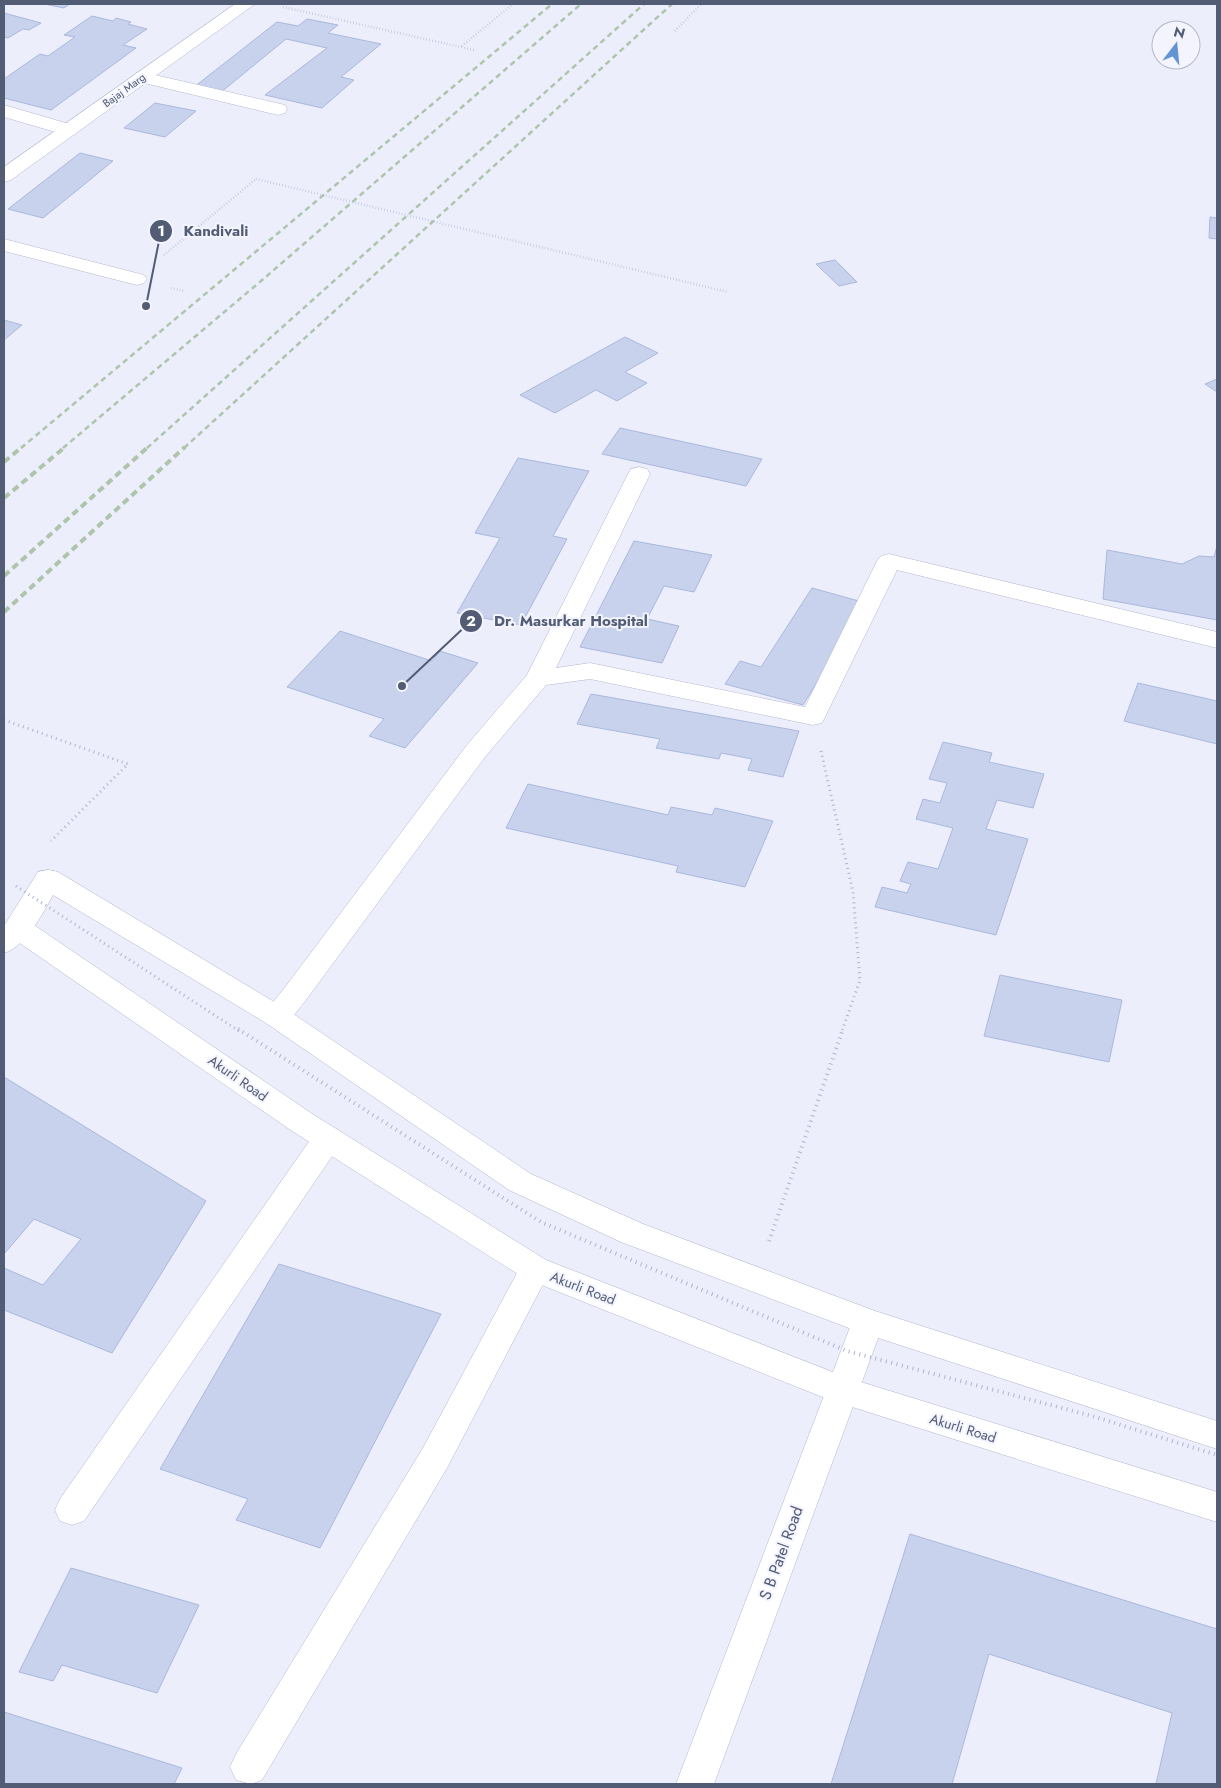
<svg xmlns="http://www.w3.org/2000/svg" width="1221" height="1788" font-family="Jost,sans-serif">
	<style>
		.building { fill: #c8d2ed; stroke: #aab8dd }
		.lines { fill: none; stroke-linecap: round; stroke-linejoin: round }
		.lane-casing { stroke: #b4b8cc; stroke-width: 1 }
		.street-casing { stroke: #b4b8cc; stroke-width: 1 }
		.secondary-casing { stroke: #b0b6cc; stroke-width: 1 }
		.path-far2 { stroke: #abb5d2; stroke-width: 2.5; stroke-dasharray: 0.5 2.5; stroke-linecap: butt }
		.path-far1 { stroke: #abb5d2; stroke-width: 3; stroke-dasharray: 1 4; stroke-linecap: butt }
		.path { stroke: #abb5d2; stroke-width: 4; stroke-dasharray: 1 4.5; stroke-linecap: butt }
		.lane { fill: #fff; fill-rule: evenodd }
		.street { fill: #fff; fill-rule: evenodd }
		.secondary { fill: #fff; fill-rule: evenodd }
		.rail-far1 { stroke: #aec4ab; stroke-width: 2.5; stroke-dasharray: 5.5 4; stroke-linecap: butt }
		.rail { stroke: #aec4ab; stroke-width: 4; stroke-dasharray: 7 4.5; stroke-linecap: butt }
		.path-bridge-far2 { stroke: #abb5d2; stroke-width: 2.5; stroke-dasharray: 0.5 2.5; stroke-linecap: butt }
		.path-bridge-far1 { stroke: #abb5d2; stroke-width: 3; stroke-dasharray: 1 4; stroke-linecap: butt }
		.path-bridge { stroke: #abb5d2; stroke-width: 4; stroke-dasharray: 1 4.5; stroke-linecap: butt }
		.labels { text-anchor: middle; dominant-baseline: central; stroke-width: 4; stroke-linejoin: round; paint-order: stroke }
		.far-street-label { font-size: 11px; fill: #525c74; stroke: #f3f4fd }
		.street-label { font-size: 14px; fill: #525c74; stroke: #f3f4fd }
		.near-street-label { font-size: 16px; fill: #525c74; stroke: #f3f4fd }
		.leader { fill: none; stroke: #525c74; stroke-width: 2 }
		.callout-dot { fill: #525c74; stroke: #f3f4fd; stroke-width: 2 }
		.mark-label { font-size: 15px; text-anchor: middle; font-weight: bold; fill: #fff }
		.callout-label { font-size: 15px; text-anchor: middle; font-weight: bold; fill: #525c74; stroke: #f3f4fd; stroke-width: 4; stroke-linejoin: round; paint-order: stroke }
	</style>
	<rect width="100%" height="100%" fill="#edeefb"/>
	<g class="building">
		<polygon points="44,4 70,4 64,8"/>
		<polygon points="4,13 41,23 29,30 23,29 8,38 4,37"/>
		<polygon points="92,16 113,21 116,18 131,22 128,24 147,29 123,45 136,48 51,110 4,98 4,79 40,54 48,56 75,37 64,35"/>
		<polygon points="307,19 338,25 328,33 381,44 341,77 354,80 322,108 265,95 327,48 286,39 220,93 194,87 277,22 298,26"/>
		<polygon points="155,103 196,111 165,137 124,128"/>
		<polygon points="80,153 113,161 43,218 8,209"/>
		<polygon points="1210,217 1217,218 1217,239 1209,238"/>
		<polygon points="835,260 857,282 839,286 816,264"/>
		<polygon points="4,320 22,325 4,340"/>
		<polygon points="625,337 658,353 625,372 647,383 617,401 596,390 555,413 520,395"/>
		<polygon points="1217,379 1217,392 1205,384"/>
		<polygon points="620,428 762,459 746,486 602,454"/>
		<polygon points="518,458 589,471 553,536 567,539 521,625 457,613 500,538 475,533"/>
		<polygon points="634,541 712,555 694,592 664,586 647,619 679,626 662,663 580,647"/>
		<polygon points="1217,546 1217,620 1103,599 1107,550 1182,564 1199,556 1214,557"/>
		<polygon points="812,588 866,603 803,705 725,684 740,661 761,667"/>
		<polygon points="340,631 432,661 440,651 478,663 405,748 369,736 384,719 287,687"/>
		<polygon points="1138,683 1217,701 1217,744 1124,721"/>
		<polygon points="591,694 799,731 783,777 748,770 752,759 721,753 719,759 656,748 660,739 577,724"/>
		<polygon points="943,742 992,753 989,762 1044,774 1033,808 997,800 986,829 1028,839 996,935 875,907 882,887 907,893 911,884 900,881 908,862 938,869 953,828 916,819 923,799 940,803 947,783 929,779"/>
		<polygon points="528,784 668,815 671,807 712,815 715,808 773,821 745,887 676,872 678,866 506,828"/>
		<polygon points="1000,975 1122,1000 1109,1062 984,1036"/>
		<polygon points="4,1077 206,1201 112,1353 4,1310 4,1268 43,1285 81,1239 34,1219 4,1254"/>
		<polygon points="279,1264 441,1314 320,1548 236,1520 248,1499 160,1469"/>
		<polygon points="910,1534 1217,1629 1217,1784 1156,1784 1172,1713 989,1654 952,1784 831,1784"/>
		<polygon points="71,1568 199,1605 157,1693 62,1665 53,1681 19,1672"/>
		<polygon points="4,1712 182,1768 174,1784 4,1784"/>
	</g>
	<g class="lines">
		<g class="lane-casing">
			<g id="lane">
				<polygon points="142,72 285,105 287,109 285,113 278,115 136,81 133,77 136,73"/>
				<polygon points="4,105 76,126 78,130 76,134 69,136 4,117"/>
				<path d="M 48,870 L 58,872 L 62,879 C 49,901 29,946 4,953 L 4,926 L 38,872 Z"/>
			</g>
		</g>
		<g class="street-casing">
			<g id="street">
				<polygon points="4,239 144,275 147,279 144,283 137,285 4,251"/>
				<path d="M 639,467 L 647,469 L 650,474 L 556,668 L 590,663 L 805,707 L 877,561 L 881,556 L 889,554 L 1217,632 L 1217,648 L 897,570 L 822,723 L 813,725 L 590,679 L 546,685 L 485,757 L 306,1000 C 293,1015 288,1030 266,1023 L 262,1016 L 286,986 L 467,745 L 527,675 L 628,474 L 631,469 Z"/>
				<polygon points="328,1126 339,1130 343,1138 339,1146 84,1521 72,1525 60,1521 55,1510 60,1499 317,1130"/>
				<polygon points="535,1256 546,1260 551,1269 447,1468 262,1780 251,1784 236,1780 230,1767 236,1754 423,1448 524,1260"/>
				<polygon points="868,1309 879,1313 884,1322 714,1784 676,1784 852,1322 857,1313"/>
			</g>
		</g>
		<g class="secondary-casing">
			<g id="secondary">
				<polygon points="235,4 255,4 11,180 4,182 4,167"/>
				<polygon points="48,870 58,872 286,1009 531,1174 643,1224 875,1311 1217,1421 1217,1449 857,1331 621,1242 509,1190 266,1023 38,886 34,879 38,872"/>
				<polygon points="18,918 28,921 314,1115 546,1260 848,1378 1217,1492 1217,1522 830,1400 524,1278 292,1131 8,935 4,928 8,921"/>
			</g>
		</g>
		<g class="path-far2">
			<polyline points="283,7 474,50"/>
			<polyline points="675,31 701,4"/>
			<polyline points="462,46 513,4"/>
			<polyline points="164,255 256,179"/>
			<polyline points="171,288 184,291"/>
		</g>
		<g class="path-far1">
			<polyline points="4,720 128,764 51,841"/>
			<polyline points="821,751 853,892 860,980 842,1031"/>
		</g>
		<polyline class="path" points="769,1241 843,1029"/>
		<use href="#lane" class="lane"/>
		<use href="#street" class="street"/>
		<use href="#secondary" class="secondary"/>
		<g class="rail-far1">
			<polyline points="21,448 552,4"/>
			<polyline points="63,448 261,281 581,4"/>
			<polyline points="147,448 644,4"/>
			<polyline points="184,448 672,4"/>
		</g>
		<g class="rail">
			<polyline points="4,462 22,447"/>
			<polyline points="4,498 65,447"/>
			<polyline points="4,576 148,447"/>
			<polyline points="4,612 185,447"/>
		</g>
		<polyline class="path-bridge-far2" points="256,179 728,292"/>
		<polyline class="path-bridge-far1" points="16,886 239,1031"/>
		<polyline class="path-bridge" points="238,1029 541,1222 847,1351 1092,1416 1217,1455"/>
	</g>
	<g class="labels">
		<g class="far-street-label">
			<text transform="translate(124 90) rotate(-36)">Bajaj Marg</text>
		</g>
		<g class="street-label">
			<text transform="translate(238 1078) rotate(35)">Akurli Road</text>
			<text transform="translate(583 1288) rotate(21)">Akurli Road</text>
			<text transform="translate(963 1428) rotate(17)">Akurli Road</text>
		</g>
		<g class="near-street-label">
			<text transform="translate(781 1553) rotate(-70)">S B Patel Road</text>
		</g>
	</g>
	<path class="leader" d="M146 306L161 231M402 686L471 621"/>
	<g class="callout-dot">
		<circle cx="146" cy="306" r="5"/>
		<circle cx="402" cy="686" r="5"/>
		<circle cx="161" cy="231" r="12"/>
		<circle cx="471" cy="621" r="12"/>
	</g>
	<g class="mark-label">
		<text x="161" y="236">1</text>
		<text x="471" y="626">2</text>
	</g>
	<g class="callout-label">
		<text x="216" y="236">Kandivali</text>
		<text x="571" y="626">Dr. Masurkar Hospital</text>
	</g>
	<rect width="1221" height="1788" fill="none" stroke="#525c74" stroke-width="10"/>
	<g transform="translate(1176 45) rotate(16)"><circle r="24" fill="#f3f4fd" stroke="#b3b7c6"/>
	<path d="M0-4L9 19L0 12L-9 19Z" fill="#6394d4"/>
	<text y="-8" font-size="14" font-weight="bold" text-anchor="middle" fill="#525c74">N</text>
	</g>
</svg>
